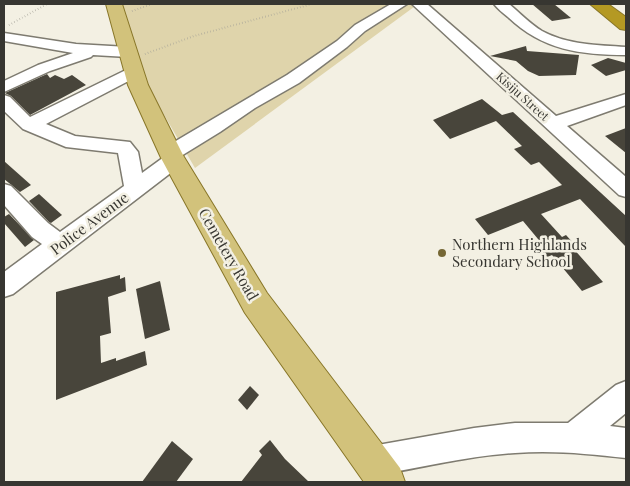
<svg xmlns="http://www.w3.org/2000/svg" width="630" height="486" font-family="'Playfair Display',serif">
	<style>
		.green { fill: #dfd4ab }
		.building { fill: #48453b }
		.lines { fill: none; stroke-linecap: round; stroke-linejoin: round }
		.minor-casing { stroke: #7e7b70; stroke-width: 3 }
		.major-casing { stroke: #887628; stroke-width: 2 }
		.highway-casing { stroke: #887628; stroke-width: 2 }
		.path { stroke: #a3a197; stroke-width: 2; stroke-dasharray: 0.5 2.5; stroke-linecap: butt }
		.minor { fill: #fff; fill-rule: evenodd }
		.major { fill: #d2c27b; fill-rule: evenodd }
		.highway { fill: #b49923; fill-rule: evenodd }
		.poi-dot { fill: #756734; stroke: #f3f0e3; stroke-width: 2 }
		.labels { text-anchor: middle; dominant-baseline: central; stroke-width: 5; stroke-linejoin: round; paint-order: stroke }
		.far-street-label { font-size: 12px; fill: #373631; stroke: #f3f0e3 }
		.street-label { font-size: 15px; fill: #373631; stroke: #f3f0e3 }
		.poi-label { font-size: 15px; fill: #373631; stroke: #f3f0e3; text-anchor: start }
	</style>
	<rect width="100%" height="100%" fill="#f3f0e3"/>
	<polygon class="green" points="120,4 418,4 195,168 146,84"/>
	<g class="building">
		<polygon points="532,4 554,4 571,18 552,21"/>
		<polygon points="526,46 527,51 579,55 576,75 539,76 528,71 516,61 490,56"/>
		<polygon points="608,58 626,63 626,70 606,76 591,65"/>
		<polygon points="47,74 50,78 55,75 64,79 72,75 86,85 30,115 11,96 5,93"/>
		<polygon points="482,99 502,115 513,112 626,216 626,247 580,199 541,214 562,237 566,235 575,245 572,247 603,282 582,291 552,255 545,258 537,248 543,245 523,221 488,235 475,219 562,185 539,162 531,165 514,149 522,146 496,121 450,139 433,120"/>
		<polygon points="626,128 626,153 605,136"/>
		<polygon points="4,161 31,185 20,192 9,183 4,179"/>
		<polygon points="39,194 62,215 51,223 49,222 29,201"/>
		<polygon points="9,214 34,240 25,247 4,223 4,217"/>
		<polygon points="120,275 120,279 125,277 126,291 108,297 111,333 100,336 101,363 116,358 116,361 145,351 147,365 56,400 56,292"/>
		<polygon points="160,281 170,330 145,339 136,289"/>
		<polygon points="250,386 259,395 247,410 238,400"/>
		<polygon points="270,440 285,459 309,482 241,482 262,455 259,451"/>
		<polygon points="172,441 193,459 176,482 142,482"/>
	</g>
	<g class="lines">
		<g class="minor-casing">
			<g id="minor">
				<polygon points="391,4 407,4 365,31 347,47 299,83 255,108 220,132 181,156 184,160 181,165 13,294 4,297 4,272 42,244 32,237 4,205 4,184 11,186 48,223 60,232 124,186 118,153 66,147 23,129 4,111 4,95 10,97 30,117 128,69 140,69 142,72 140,75 46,124 75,136 130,142 138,152 142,173 164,157 161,153 164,148 287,75 337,41 355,25"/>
				<polygon points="412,4 427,4 556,116 626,94 626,105 567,126 626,177 626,197 619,195"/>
				<path d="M 494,4 L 509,4 C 520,13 530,24 542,31 C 568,45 598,45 626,47 L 626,55 C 581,55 542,50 508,17 C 503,13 498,9 494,4 Z"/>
				<polygon points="4,33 76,44 128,47 133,49 136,52 133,55 128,57 93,55 91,57 50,71 4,92 4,81 38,65 73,53 4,41"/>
				<path d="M 626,381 L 626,413 L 610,426 L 626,428 L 626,458 C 589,454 553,450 515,453 C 467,456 420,468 372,476 L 361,472 L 357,461 L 361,450 L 372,446 L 474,428 L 515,423 L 568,423 L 616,385 Z"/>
			</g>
		</g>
		<g class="major-casing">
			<polygon id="major" points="106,4 122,4 148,85 184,157 267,293 385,448 400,468 405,482 364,482 245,313 162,160 128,85"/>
		</g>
		<g class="highway-casing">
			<polygon id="highway" points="590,4 608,4 626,17 626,30 620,29"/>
		</g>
		<g class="path">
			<polyline points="312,4 322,4"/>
			<polyline points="132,11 152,4"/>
			<polyline points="9,25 47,4"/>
			<polyline points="145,54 194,36 312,4"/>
		</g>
		<use href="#minor" class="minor"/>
		<use href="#major" class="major"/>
		<use href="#highway" class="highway"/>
	</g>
	<circle class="poi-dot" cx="442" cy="253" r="5"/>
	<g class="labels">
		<g class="far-street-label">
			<text transform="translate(523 96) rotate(42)">Kisiju Street</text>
		</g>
		<g class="street-label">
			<text transform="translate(89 223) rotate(-37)">Police Avenue</text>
			<text transform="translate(229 254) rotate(60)">Cemetery Road</text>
		</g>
		<g class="poi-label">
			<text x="452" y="244">Northern Highlands<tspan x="452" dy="17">Secondary School</tspan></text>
		</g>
	</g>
	<rect width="630" height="486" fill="none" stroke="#373631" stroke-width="10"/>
</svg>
